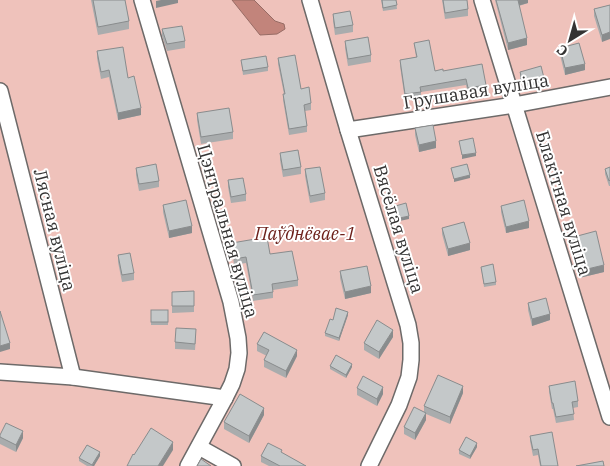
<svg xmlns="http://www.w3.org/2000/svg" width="610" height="466" font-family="'IBM Plex Serif',serif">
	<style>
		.green { fill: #efc2bb }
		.water { fill: #c2847b; stroke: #976c65 }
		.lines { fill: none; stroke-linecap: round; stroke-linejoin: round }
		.minor-casing { stroke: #6d6a69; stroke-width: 18 }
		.minor { stroke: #fff; stroke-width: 15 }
		.wall { fill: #a9acad }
		.shaded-wall { fill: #898c8d }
		.building { fill: #c4c8c9; stroke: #898c8d }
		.labels { text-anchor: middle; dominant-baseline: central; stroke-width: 4; stroke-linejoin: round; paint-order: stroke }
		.street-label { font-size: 18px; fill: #343333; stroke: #fff }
		.park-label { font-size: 18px; font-style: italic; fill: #6d211b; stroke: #fff }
	</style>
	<rect width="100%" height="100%" fill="#f5f2f1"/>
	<rect class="green" x="0" y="0" width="610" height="466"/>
	<polygon class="water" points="232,0 254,0 275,21 284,24 285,29 277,34 260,35"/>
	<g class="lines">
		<g class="minor-casing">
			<g id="minor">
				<polyline points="142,0 231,302 238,338 239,353 237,369 232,384 225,398 188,466"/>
				<polyline points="310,0 348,130 408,325 411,343 411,360 409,377 399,405 369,466"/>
				<polyline points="482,0 610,417"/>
				<polyline points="0,91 73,377"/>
				<polyline points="348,130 514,105 610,87"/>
				<polyline points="0,372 73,377 225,398"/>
				<polyline points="199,447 233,466"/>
			</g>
		</g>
		<use href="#minor" class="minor"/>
	</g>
	<g class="wall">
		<polygon points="91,0 125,0 129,21 129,29 98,35"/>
		<polygon points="381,0 396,0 397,9 383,11"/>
		<polygon points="442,0 467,0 468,9 468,16 445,19"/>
		<polygon points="495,0 528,0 528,3 519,6 527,45 508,50"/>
		<polygon points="610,5 602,42 594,16 594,9"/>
		<polygon points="333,14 353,25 353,32 335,35 333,21"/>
		<polygon points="162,29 185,41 185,48 167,51 162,36"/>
		<polygon points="345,41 371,55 371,62 348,66 345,48"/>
		<polygon points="414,43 435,71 443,71 486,85 486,91 468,94 466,85 421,92 421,97 405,100 400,66 400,60 416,57"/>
		<polygon points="560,48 585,70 565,75 560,55"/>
		<polygon points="97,51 128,78 141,115 118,120 109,77 101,79 97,58"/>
		<polygon points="278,58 311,103 311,110 305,111 307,126 307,132 289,135 283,100 284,94 278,64"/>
		<polygon points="241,60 268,67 268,71 243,75"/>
		<polygon points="520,72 544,85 523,90 520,79"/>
		<polygon points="197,113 233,132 233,139 201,144 197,120"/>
		<polygon points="415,128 436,148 419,152 415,135"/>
		<polygon points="280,153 301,167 301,174 283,177 280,160"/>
		<polygon points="610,167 610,186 609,186 605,174 605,169"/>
		<polygon points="136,168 159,181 159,187 139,191 136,175"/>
		<polygon points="305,169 325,193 325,200 310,203 305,176"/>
		<polygon points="228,180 246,194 246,201 231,203 228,187"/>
		<polygon points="163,205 192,233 169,238 163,212"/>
		<polygon points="501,206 529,228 506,233 501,212"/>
		<polygon points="442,228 470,250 448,256 442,234"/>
		<polygon points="570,238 604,272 579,278 570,245"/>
		<polygon points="232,243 270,254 298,280 298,286 273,290 273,298 253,301 246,263 234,265 232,249"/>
		<polygon points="118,255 134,273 134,280 122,282 118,262"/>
		<polygon points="481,267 496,282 496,285 484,287"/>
		<polygon points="340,271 371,293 345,299 340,278"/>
		<polygon points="194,291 194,312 172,313 172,292"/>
		<polygon points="528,303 550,320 532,326 528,310"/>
		<rect x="151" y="310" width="17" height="15"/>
		<polygon points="348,315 339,341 325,336 325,333 333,320"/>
		<polygon points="196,336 195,350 175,349 175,342"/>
		<polygon points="393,337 379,359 364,350 364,343"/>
		<polygon points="257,344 297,356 286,378 264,367 264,360 267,356 257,351"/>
		<polygon points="330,366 352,367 346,378 330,369"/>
		<polygon points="549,386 578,401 578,407 573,408 574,420 556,423 553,409 552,409 549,392"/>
		<polygon points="357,388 383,394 377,406 357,395"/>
		<polygon points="463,393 450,424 426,414 426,420 415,440 404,434 404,427 424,413 424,406"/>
		<polygon points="264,415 249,443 224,429 224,422"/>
		<polygon points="0,435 23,438 16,452 0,444"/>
		<polygon points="530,436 558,466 540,466 538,455 533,456 530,441"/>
		<polygon points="477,447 470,459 459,454 459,450"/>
		<polygon points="282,453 306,466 269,466 261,462 261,456"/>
		<polygon points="100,456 94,466 87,466 79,461 79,458"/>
	</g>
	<g class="shaded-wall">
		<polygon points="161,0 178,0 178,3 156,8 156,1"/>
		<polygon points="517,0 528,0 528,3 517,6"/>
		<polygon points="610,32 610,39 602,42 602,35"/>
		<polygon points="527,38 527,45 508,50 508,43"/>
		<polygon points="585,64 585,70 565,75 565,68"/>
		<polygon points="544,78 544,85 523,90 523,83"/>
		<polygon points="141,108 141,115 118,120 118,113"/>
		<polygon points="436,141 436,148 419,152 419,145"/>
		<polygon points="476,153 476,156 462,159 462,155"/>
		<polygon points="470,175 470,178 454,182 454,179"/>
		<polygon points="409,216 409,219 395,222 395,219"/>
		<polygon points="529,221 529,228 506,233 506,227"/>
		<polygon points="192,226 192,233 169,238 169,231"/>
		<polygon points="470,243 470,250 448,256 448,249"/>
		<polygon points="604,265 604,272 579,278 579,271"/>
		<polygon points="371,286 371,293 345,299 345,292"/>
		<polygon points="348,312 348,315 339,341 339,338"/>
		<polygon points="550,314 550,320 532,326 532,319"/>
		<polygon points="393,330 393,337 379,359 379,352"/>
		<polygon points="10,343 10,349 0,352 0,346"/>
		<polygon points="297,350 297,356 286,378 286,371"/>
		<polygon points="352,364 352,367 346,378 346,375"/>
		<polygon points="463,386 463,393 450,424 450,417"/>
		<polygon points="383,387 383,394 377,406 377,399"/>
		<polygon points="264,408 264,415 249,443 249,436"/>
		<polygon points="426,413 426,420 415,440 415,433"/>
		<polygon points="23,431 23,438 16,452 16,445"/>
		<polygon points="173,442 173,450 163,466 158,466"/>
		<polygon points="477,443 477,447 470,459 470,456"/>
		<polygon points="100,452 100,456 94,466 92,466"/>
	</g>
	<g class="building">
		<polygon points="93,0 125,0 129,21 98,27"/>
		<polygon points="382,0 396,0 397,5 383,8"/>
		<polygon points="443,0 467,0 468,9 445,13"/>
		<polygon points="496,0 518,0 527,38 508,43"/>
		<polygon points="610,5 610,32 602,35 594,9"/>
		<polygon points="350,11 353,25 335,28 333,14"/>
		<polygon points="182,26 185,41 167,44 162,29"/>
		<polygon points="368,37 371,55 348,59 345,41"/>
		<polygon points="429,40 435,71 443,69 443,71 482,64 486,85 468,88 466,79 420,87 421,92 405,94 400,60 417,57 414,43"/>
		<polygon points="579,43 585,64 565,68 560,48"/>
		<polygon points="123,47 128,78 134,76 141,108 118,113 109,70 101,72 97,51"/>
		<polygon points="295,55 301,89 309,87 311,103 304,105 307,126 289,129 283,94 285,94 278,58"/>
		<polygon points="266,56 268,67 243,71 241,60"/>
		<polygon points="541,66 544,78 523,83 520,72"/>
		<polygon points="229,108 233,132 201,137 197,113"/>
		<polygon points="433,125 436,141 419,145 415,128"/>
		<polygon points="473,138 476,153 462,155 459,141"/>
		<polygon points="298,150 301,167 283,170 280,153"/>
		<polygon points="156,164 159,181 139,184 136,168"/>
		<polygon points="467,164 470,175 454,179 451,168"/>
		<polygon points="320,167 325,193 310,196 305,169"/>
		<polygon points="610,167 610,180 609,181 605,169"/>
		<polygon points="243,178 246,194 231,197 228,180"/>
		<polygon points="186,200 192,226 169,231 163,205"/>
		<polygon points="524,200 529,221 506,227 501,206"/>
		<polygon points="406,203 409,216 395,219 392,207"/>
		<polygon points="464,222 470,243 448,249 442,228"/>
		<polygon points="596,231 604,265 579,271 570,238"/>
		<polygon points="267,237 270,254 292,251 298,280 272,284 273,292 253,295 246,257 234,259 232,243"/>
		<polygon points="130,253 134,273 122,275 118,255"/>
		<polygon points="493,264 496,282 484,284 481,267"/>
		<polygon points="367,266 371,286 345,292 340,271"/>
		<polygon points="194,291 194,306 172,306 172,292"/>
		<polygon points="546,298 550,314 532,319 528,303"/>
		<polygon points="336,308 348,312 339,338 325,333 330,319 333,320"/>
		<rect x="151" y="310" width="17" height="12"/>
		<polygon points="0,311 10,343 0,346"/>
		<polygon points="377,320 393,330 379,352 364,343"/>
		<polygon points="176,328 196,329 195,344 175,342"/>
		<polygon points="264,332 297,350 286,371 264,360 269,350 257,344"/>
		<polygon points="336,355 352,364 346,375 330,366"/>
		<polygon points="438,375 463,386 450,417 424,406"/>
		<polygon points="363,376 383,387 377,399 357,388"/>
		<polygon points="575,381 578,401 572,402 574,414 556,417 553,403 552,403 549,386"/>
		<polygon points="240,394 264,408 249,436 224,422"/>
		<polygon points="414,407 426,413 415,433 404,427"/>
		<polygon points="6,423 23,431 16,445 0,437 0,435"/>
		<polygon points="151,428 173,442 158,466 127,466 133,454 134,455"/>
		<polygon points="552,432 558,466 541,466 538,449 533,450 530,436"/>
		<polygon points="466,437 477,443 470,456 459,450"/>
		<polygon points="268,443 282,450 281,452 306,466 280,466 261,456"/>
		<polygon points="87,445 100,452 92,465 79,458"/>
		<polygon points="201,459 211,466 197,466"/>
		<polygon points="603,461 604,466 576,466"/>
	</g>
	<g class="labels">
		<g class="street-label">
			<text transform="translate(476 91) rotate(-9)">Грушавая вуліца</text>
			<text transform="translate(564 203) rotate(73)">Блакітная вуліца</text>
			<text transform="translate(399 229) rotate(73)">Вясёлая вуліца</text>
			<text transform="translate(55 230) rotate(76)">Лясная вуліца</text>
			<text transform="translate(228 231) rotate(74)">Цэнтральная вуліца</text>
		</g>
		<g class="park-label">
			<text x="305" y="233">Паўднёвае-1</text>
		</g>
	</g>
	<g transform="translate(570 40) rotate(217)" stroke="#ffffff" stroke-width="4" paint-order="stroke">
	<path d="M0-4L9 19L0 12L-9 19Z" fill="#343333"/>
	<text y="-8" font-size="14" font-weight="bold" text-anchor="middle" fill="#343333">С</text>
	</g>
</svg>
